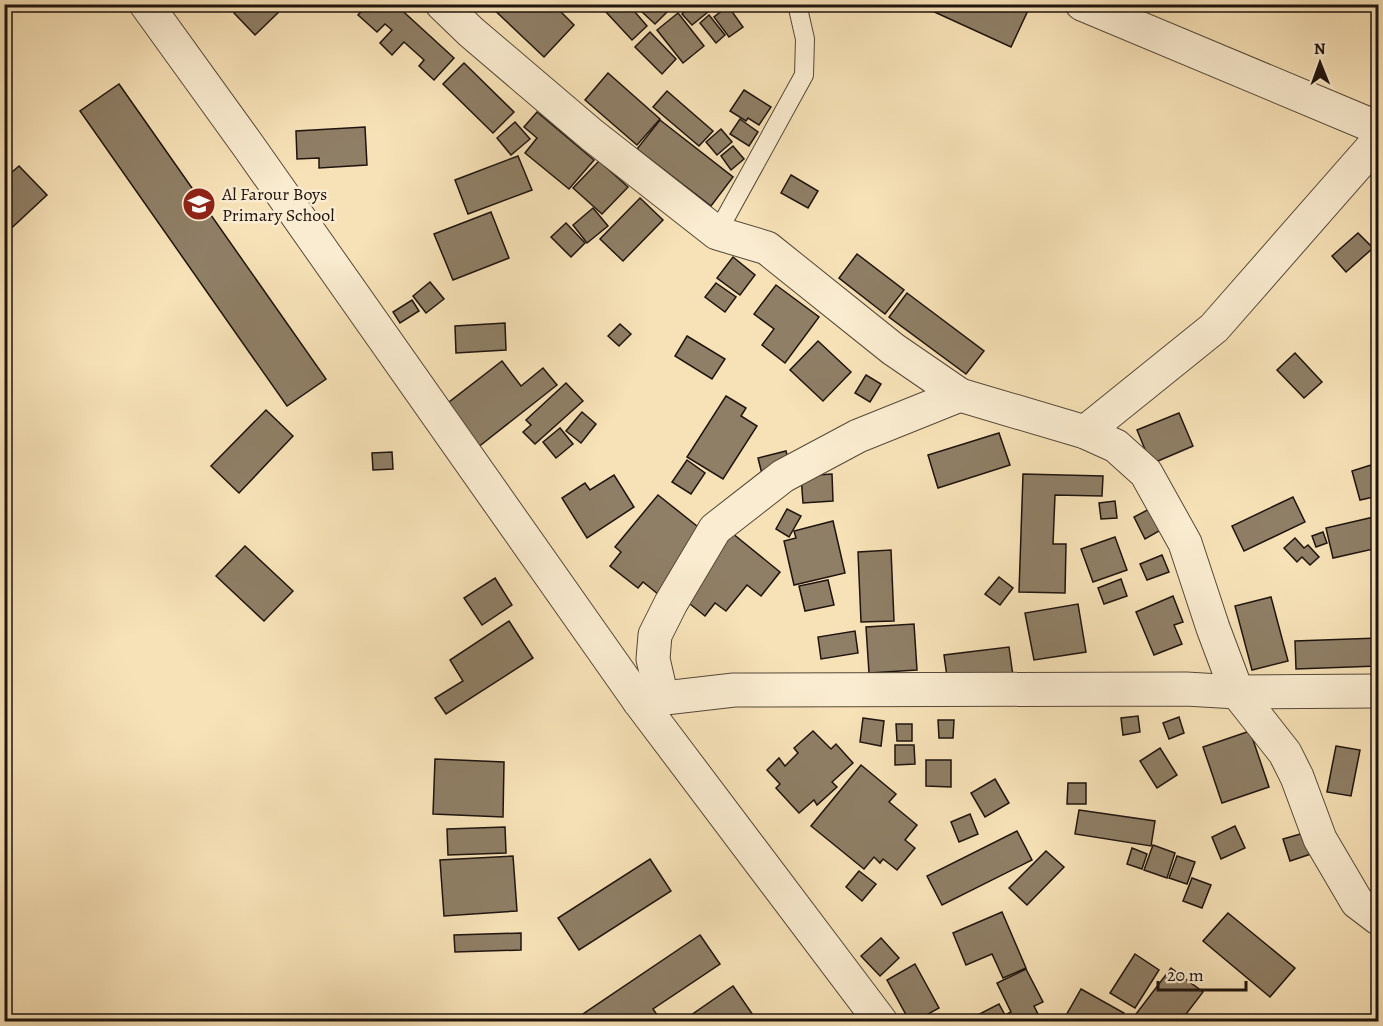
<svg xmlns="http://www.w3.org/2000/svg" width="1383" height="1026" font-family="Alegreya,serif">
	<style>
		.building { fill: #8f7f66; stroke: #1f140f; stroke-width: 1.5 }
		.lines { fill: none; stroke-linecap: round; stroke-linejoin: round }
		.service-casing { stroke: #554839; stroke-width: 20 }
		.minor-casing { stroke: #554839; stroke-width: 35 }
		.service { stroke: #faecd0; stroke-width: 18 }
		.minor { stroke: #faecd0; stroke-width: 33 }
		.labels { text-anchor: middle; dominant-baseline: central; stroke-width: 5; stroke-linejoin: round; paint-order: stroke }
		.poi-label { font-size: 18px; fill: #1f140f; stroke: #faecd0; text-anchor: start }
	</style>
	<rect width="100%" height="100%" fill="#f7e2b7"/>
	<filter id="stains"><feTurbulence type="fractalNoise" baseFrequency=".00333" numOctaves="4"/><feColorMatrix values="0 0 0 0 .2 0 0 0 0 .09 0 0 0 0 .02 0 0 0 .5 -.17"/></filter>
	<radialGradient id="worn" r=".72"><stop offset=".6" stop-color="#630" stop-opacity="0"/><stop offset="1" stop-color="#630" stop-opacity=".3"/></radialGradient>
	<g class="building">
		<polygon points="243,4 281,4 284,7 255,35 234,13"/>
		<polygon points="368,4 395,4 454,58 434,80 419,66 424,60 404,42 392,55 380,43 392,30 385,24 377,32 358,15"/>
		<polygon points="488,4 553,4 574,25 544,57"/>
		<polygon points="615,4 628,4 647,26 632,40 606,12"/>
		<polygon points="648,4 669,4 672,7 655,24 641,11"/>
		<polygon points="696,4 701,4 708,12 692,25 682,14 692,5 694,7"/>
		<polygon points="917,4 1031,4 1011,47"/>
		<polygon points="728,6 743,27 729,37 714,17"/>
		<polygon points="678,13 704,46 683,63 657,30"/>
		<polygon points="709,15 725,35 716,43 700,23"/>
		<polygon points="650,32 676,59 662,74 635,47"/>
		<polygon points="464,63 514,112 493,133 443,84"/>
		<polygon points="608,73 660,119 637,145 585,100"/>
		<polygon points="119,84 326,379 287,406 80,111"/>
		<polygon points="744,90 771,107 759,125 748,118 746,121 730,111"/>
		<polygon points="667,91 713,131 699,146 653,107"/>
		<polygon points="537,112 594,160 569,189 525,153 537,138 524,127"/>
		<polygon points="740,119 758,132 749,146 730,134"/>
		<polygon points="660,120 733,177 711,206 637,149"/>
		<polygon points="515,122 530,139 511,155 497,138"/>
		<polygon points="365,127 367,165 319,168 319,158 297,159 296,131"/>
		<polygon points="721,129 732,142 717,155 706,142"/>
		<polygon points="733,146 744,159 731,170 721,156"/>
		<polygon points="518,156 532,190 468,214 455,180"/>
		<polygon points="599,161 628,187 602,214 573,188"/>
		<polygon points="19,166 47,195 4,235 4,179"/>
		<polygon points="791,175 818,191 808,208 781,193"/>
		<polygon points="640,198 663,220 623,261 600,239"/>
		<polygon points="593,208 608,226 587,243 573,225"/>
		<polygon points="491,212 509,258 453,280 434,234"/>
		<polygon points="566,223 585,243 571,257 551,237"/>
		<polygon points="1358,233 1373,248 1346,272 1332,256"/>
		<polygon points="857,254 904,290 885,314 839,278"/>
		<polygon points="733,257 755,275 740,295 717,278"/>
		<polygon points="430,282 444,299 426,313 413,296"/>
		<polygon points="716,283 736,297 725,312 705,297"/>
		<polygon points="776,285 819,317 785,363 762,345 774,329 754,314"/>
		<polygon points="907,293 984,351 966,374 889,317"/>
		<polygon points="412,300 419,311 400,323 393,312"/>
		<polygon points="505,323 506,350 456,353 455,326"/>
		<polygon points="620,324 631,334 619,346 608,336"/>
		<polygon points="687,336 725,359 712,379 675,356"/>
		<polygon points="818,341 851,372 823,401 790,370"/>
		<polygon points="1295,353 1322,382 1304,398 1277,370"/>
		<polygon points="502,361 521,386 543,368 557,385 477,448 444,406"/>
		<polygon points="866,375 881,384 870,402 855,393"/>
		<polygon points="566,383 583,401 535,444 523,432 531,425 526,420"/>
		<polygon points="726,396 746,408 741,416 757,426 723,479 687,457"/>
		<polygon points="266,410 293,436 239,493 211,466"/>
		<polygon points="582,412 596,424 581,443 566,431"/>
		<polygon points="1179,413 1193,446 1151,464 1137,430"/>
		<polygon points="560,428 573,444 556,458 543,442"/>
		<polygon points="999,433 1010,465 938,488 928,455"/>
		<polygon points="786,451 791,470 763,478 758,458"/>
		<polygon points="392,452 393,469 373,470 372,453"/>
		<polygon points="687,460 705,473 691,494 672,482"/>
		<polygon points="1371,465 1378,496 1360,500 1352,471"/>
		<polygon points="832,474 833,501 803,503 801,476"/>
		<polygon points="1023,474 1103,476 1102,496 1055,495 1053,544 1066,544 1065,593 1019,592"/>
		<polygon points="614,475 634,507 587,538 562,498 585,483 590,490"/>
		<polygon points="658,495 707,534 658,594 643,582 638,588 610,566 621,552 615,547"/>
		<polygon points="1293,497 1305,522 1244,551 1232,526"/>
		<polygon points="1115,501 1117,518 1101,519 1099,503"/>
		<polygon points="1155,506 1166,527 1145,539 1134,517"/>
		<polygon points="787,509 801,516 789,537 776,529"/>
		<polygon points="1378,516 1378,548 1333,558 1326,528"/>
		<polygon points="833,521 845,573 794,585 784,541 796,538 794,531"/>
		<polygon points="1323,532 1327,543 1316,547 1312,536"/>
		<polygon points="732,533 780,572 761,596 747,585 726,611 715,603 705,616 680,596"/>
		<polygon points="1115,537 1127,570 1093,582 1081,549"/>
		<polygon points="1295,538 1304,548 1308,545 1319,557 1310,565 1302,557 1297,562 1284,548"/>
		<polygon points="245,546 293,591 264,621 216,576"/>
		<polygon points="891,550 894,621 861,622 858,552"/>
		<polygon points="1162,555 1169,572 1147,580 1140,564"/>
		<polygon points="999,577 1013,588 1000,605 985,594"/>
		<polygon points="495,578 512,605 482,625 464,598"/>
		<polygon points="1121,579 1127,596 1104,604 1098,588"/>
		<polygon points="828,580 834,605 805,611 799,586"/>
		<polygon points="1173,596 1183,622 1174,625 1182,644 1154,655 1136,612"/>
		<polygon points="1271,597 1288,661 1252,670 1235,606"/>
		<polygon points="1078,604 1086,652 1034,660 1025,613"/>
		<polygon points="509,621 533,658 446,714 435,698 463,681 450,660"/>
		<polygon points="914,624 917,670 869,673 866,627"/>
		<polygon points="855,631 858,653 821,659 818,637"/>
		<polygon points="1378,638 1378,666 1296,669 1295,641"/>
		<polygon points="1009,647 1013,676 948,684 944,655"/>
		<polygon points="1138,716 1140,732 1123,735 1121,718"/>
		<polygon points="1179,717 1184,733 1169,739 1163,723"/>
		<polygon points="863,718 884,721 881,746 860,742"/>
		<polygon points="938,720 954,720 953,738 939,738"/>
		<polygon points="896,724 912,724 912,741 897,741"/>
		<polygon points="813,731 831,749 836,744 853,763 832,782 837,787 817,805 814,800 799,813 776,788 780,784 767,770 779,758 785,766 798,753 794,748"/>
		<polygon points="1250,731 1269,787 1222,803 1203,747"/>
		<polygon points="895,745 914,745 915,764 895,765"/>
		<polygon points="1336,746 1360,750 1351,796 1327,792"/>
		<polygon points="1160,748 1177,775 1157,788 1140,761"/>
		<polygon points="435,759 504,762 503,817 433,814"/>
		<polygon points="926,760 951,760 951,787 926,786"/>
		<polygon points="861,765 896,794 889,802 917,825 905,840 915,848 897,870 883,859 880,863 874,857 864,869 811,826"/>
		<polygon points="995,779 1009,803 985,817 971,793"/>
		<polygon points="1068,783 1086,783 1086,804 1067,804"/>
		<polygon points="1079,810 1155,821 1151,846 1075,834"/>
		<polygon points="970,814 978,834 959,842 951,822"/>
		<polygon points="1235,826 1245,848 1221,859 1212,837"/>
		<polygon points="505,827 506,853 448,855 447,829"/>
		<polygon points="1017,831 1032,860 942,905 927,876"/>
		<polygon points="1304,833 1311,854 1290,861 1283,839"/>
		<polygon points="1153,845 1175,853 1167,878 1144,870"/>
		<polygon points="1132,848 1147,854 1142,869 1127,864"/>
		<polygon points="1046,851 1064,867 1027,905 1009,888"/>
		<polygon points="513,856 517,911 444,916 440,860"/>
		<polygon points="1177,856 1195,862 1187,884 1169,878"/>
		<polygon points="650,859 671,891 579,950 558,918"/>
		<polygon points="859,871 876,884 862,901 846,887"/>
		<polygon points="1192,878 1211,885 1202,908 1183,901"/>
		<polygon points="1002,912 1026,968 1003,978 992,954 966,965 953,933"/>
		<polygon points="1228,913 1295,968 1270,997 1203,941"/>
		<polygon points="521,933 521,950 455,952 454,935"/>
		<polygon points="700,935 720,964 653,1009 662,1022 571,1022"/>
		<polygon points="881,938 899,958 880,976 861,956"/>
		<polygon points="1135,954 1159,970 1135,1008 1110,993"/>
		<polygon points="915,964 939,1008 914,1022 910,1022 887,980"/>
		<polygon points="1171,968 1203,992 1180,1022 1130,1022"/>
		<polygon points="1026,969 1043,1002 1034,1006 1042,1022 964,1022 999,1004 1005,1015 1011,1012 997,983"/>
		<polygon points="733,986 755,1018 749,1022 681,1022"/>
		<polygon points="1081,989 1124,1013 1119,1022 1069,1022 1064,1019"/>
	</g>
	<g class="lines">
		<g class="service-casing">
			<polyline id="service" points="717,233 804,75 805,39 797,4"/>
		</g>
		<g class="minor-casing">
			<g id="minor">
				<polyline points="146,4 247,144 639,701 881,1022"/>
				<polyline points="442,4 471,32 592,135 717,233 767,248 893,349 960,395 1085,432 1116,446 1146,473 1185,543 1213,628 1237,692 1285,753 1297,777 1320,839 1357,902 1378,918"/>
				<polyline points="1082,4 1378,128"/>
				<polyline points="1085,432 1214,328 1378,141"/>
				<polyline points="662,698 653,659 655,635 671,603 715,529 783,476 858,436 960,395"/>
				<polyline points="639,701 734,690 1186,689 1237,692 1378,691"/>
			</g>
		</g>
		<use href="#service" class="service"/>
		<use href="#minor" class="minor"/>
	</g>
	<defs>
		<g id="school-disc" transform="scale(1.725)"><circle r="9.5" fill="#8f2418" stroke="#faecd0"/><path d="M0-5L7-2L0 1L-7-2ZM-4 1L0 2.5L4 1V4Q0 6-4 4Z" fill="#fff"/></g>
	</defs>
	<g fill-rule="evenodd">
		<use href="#school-disc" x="199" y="204"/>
	</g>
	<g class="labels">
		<g class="poi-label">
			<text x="222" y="194">Al Farour Boys<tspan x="222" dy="21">Primary School</tspan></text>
		</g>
	</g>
	<rect width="1383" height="1026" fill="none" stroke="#f7e2b7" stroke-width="24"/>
	<rect x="6" y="6" width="1371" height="1014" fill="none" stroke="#1f140f" stroke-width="3"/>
	<rect x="12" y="12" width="1359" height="1002" fill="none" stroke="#1f140f" stroke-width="1.5"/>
	<g transform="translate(1320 63) rotate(359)" stroke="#faecd0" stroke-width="4.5" paint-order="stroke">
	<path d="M0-4.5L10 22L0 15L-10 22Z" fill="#1f140f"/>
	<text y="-9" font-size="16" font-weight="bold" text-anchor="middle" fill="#1f140f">N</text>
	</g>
	<path d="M1158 981v9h88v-9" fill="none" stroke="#1f140f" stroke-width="3"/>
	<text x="1167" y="981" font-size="18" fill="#1f140f" stroke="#faecd0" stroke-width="4.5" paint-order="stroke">20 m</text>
	<rect width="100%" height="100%" filter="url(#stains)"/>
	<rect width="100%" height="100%" fill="url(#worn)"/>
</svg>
